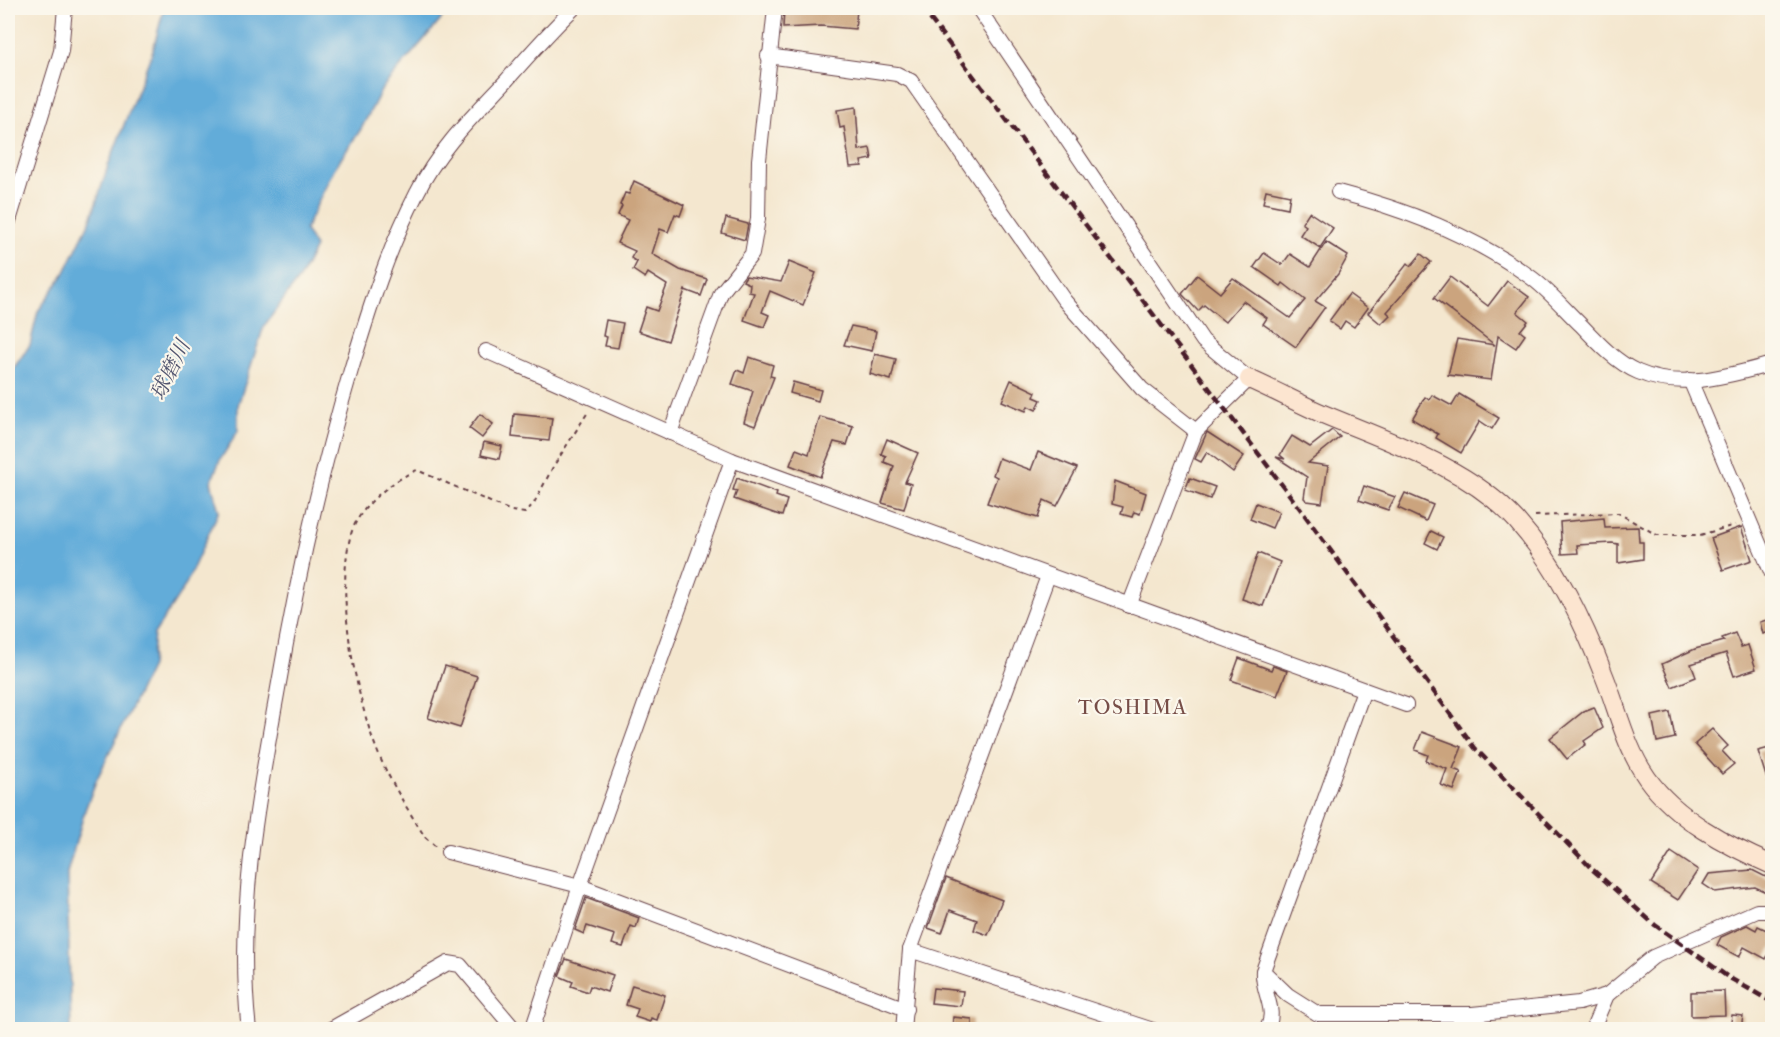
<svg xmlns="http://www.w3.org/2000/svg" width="1780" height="1037" font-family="'IM FELL French Canon','Noto Serif JP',serif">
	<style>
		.water { fill: #62acd9; stroke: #566682; stroke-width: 1.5 }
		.building { fill: #cba47e }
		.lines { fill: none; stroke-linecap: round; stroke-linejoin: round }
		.street-casing { stroke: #643d44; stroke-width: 16 }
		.secondary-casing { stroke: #643d44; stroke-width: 20 }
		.path { stroke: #643d44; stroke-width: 2; stroke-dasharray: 4.5 4.5; stroke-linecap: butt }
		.street { stroke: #fff; stroke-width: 14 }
		.secondary { stroke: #fce5d0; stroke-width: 18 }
		.rail { stroke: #4a1f2b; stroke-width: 4.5; stroke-dasharray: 9 4.5; stroke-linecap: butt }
		.labels { text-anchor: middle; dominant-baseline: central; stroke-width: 4.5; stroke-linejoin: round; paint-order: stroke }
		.water-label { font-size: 21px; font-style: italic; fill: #545771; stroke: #fbf7ec }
		.neighbourhood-label { font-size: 21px; letter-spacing: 1.5px; fill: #774e48; stroke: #fbf7ec }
	</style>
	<rect width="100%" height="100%" fill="#fbf7ec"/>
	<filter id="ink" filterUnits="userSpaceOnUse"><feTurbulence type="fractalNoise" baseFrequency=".0167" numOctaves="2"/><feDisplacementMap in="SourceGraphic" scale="12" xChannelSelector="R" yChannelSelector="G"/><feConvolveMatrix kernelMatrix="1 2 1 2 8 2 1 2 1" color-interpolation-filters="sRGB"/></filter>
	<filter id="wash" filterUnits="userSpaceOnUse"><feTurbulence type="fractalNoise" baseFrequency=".008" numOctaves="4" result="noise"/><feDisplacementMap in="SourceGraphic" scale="24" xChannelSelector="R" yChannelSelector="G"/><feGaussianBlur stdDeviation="1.35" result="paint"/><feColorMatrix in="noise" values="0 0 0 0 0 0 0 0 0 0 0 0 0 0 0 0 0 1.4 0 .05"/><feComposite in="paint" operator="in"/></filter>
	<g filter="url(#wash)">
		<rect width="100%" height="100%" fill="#f4e7cf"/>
		<polygon class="water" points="164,8 447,8 440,21 383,87 361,129 334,169 305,230 315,247 300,277 264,326 238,405 238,431 220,460 211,482 219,511 185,586 154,634 151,666 96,781 85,810 67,873 71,1029 8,1029 8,376 30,345 38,311 64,274 91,219 108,166 153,50"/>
		<g id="blocks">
			<g class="building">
				<polygon points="784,8 851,8 851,10 857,10 855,29 821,26 783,28"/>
				<polygon points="856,107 859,150 870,148 872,159 861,161 862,166 850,167 844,127 840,128 837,110"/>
				<polygon points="634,181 684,205 680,216 675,214 668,232 660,229 652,254 680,270 707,279 701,296 685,290 668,341 638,331 646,307 657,311 667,285 648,273 645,278 633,270 637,262 631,258 635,251 617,243 628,220 618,215 622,206 620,205 625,193 629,194"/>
				<polygon points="1266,190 1290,195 1288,208 1263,203"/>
				<polygon points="1309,212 1333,228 1320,248 1300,235 1306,226 1302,223"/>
				<polygon points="726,218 748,224 745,240 722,233"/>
				<polygon points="1326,242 1348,256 1338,274 1315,301 1325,307 1296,347 1263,324 1267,318 1243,301 1225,322 1204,305 1198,311 1182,294 1197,275 1220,293 1233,278 1290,318 1305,300 1283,283 1281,286 1254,267 1264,253 1282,265 1290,254 1310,267"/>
				<polygon points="1421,254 1431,262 1387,312 1390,315 1381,324 1368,313 1408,263 1411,266"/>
				<polygon points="789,262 816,273 803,305 770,291 762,312 769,315 764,327 744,320 754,293 749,292 750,284 743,281 744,279 746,276 781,282"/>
				<polygon points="1450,277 1488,306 1507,281 1529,297 1517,312 1528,321 1520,331 1525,335 1516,348 1498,336 1491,380 1448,375 1457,339 1495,345 1434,298"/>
				<polygon points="1349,294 1368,308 1354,327 1345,321 1340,329 1329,321"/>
				<polygon points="606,320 623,323 618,348 605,346 607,337 603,336"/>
				<polygon points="851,326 876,331 872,351 844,345"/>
				<polygon points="875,354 896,359 891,380 870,374"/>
				<polygon points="749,357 773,365 770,376 774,377 755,426 744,422 753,391 732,384 737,370 744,373"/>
				<polygon points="1011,380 1036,392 1034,397 1041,400 1036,410 1028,406 1026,411 1002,401"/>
				<polygon points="793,382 821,390 818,401 790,393"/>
				<polygon points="1459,394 1499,418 1492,429 1480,421 1461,453 1436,438 1438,434 1412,419 1425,397 1429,400 1432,395 1452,406"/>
				<polygon points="480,414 493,424 482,438 469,428"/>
				<polygon points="514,414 552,418 549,441 512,437"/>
				<polygon points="820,417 853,426 847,445 834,442 820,477 790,465 796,449 809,454"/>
				<polygon points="1332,430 1340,437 1308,463 1328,466 1322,503 1307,501 1304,498 1307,477 1276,457 1285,459 1280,455 1292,436 1310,447"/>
				<polygon points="1207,432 1244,456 1233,472 1207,452 1201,462 1195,459"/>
				<polygon points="887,439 918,453 905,482 911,484 904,509 882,503 894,466 884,462 886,456 881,454"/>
				<polygon points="484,442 502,446 499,459 481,455"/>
				<polygon points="1038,452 1077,468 1057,506 1044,500 1038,518 987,503 997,477 993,475 999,458 1031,470"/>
				<polygon points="737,478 777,493 776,496 787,500 782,516 734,499 737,491 733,490"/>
				<polygon points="1190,478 1215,487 1210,499 1185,490"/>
				<polygon points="1115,481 1146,493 1140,514 1134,512 1132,517 1121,514 1123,507 1112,504"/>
				<polygon points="1364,486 1395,497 1388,510 1359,500"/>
				<polygon points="1405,493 1433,505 1426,521 1398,508"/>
				<polygon points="1256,503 1279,512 1272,528 1250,519"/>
				<polygon points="1604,518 1605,528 1638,527 1639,542 1643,542 1643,559 1618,563 1618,544 1612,543 1577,545 1578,553 1562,554 1560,522"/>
				<polygon points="1741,527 1752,560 1723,570 1711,538"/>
				<polygon points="1431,531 1443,537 1437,549 1425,543"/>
				<polygon points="1258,553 1280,562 1263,606 1242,599"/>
				<polygon points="1773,618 1773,631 1763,634 1760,622"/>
				<polygon points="1735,633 1741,647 1748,645 1756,669 1734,676 1726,653 1691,664 1696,677 1672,687 1662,664 1695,649 1724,641 1722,638"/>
				<polygon points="1239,658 1271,670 1273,666 1287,671 1277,696 1231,680"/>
				<polygon points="445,666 477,676 460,728 428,718"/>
				<polygon points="1594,707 1603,728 1584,741 1586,744 1567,759 1550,738 1584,711"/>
				<polygon points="1670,712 1675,738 1657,742 1652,716"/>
				<polygon points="1712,729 1728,746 1722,751 1734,764 1722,774 1695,744"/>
				<polygon points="1422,732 1462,747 1453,769 1461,772 1454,790 1441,785 1447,769 1426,761 1428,755 1415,750"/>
				<polygon points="1773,747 1773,789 1770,789 1758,751"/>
				<polygon points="1671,852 1698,870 1678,900 1651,883"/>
				<polygon points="1752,870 1772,880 1766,892 1755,887 1715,892 1703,884 1709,874"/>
				<polygon points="946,878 1002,900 988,935 974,930 977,920 950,910 942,933 928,928"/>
				<polygon points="586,898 639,918 636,928 631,926 623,947 612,944 615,935 587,926 584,934 575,930"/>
				<polygon points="1747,925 1756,930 1758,926 1773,933 1773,946 1766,959 1744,947 1739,957 1717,945 1721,937"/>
				<polygon points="566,959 613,975 607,992 590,986 588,992 571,986 573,982 559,976"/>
				<polygon points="632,985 665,995 657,1020 651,1018 650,1022 635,1017 638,1009 626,1005"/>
				<polygon points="933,988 963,991 961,1006 931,1003"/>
				<polygon points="1724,991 1725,1015 1691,1016 1691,992"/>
				<polygon points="1732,1015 1743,1016 1741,1029 1730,1029"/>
				<polygon points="953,1017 972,1019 972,1029 952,1029"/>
			</g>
		</g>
	</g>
	<g filter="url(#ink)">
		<use href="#blocks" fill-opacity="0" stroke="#643d44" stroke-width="1.5"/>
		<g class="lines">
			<g class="street-casing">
				<g id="street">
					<polyline points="978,8 1203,341 1249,379 1196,431 1129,606"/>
					<polyline points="768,56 897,74 911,81 1064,300 1142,389 1196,431"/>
					<path d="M 1338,192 C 1404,209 1473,236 1529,276 C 1548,289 1565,310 1582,326 C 1598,343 1617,363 1638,372 C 1681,391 1730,375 1772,364"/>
					<polyline points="8,224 61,51 65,8"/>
					<polyline points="486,351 732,460 1406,705"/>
					<polyline points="1690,380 1772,574"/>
					<polyline points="670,433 721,293 752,254 758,219 759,160 775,8"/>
					<polyline points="448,852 580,886 906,1009"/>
					<polyline points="910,950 1153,1030"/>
					<polyline points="1263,971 1288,995 1318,1014 1472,1014 1579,1003 1607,995"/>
					<path d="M 249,1030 C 236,918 257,803 277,694 C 296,583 319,478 351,370 C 369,310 388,249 417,193 C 438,150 473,116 506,81 C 528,56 550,31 574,8"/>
					<polyline points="329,1030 448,963 460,965 515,1030"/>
					<polyline points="532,1030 580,886 732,460"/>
					<polyline points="903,1030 910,950 1048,576"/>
					<path d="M 1266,1030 C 1279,1011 1261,991 1263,971 L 1364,690"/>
					<polyline points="1592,1030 1607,995 1653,957 1757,911 1772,911"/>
				</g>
			</g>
			<g class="secondary-casing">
				<path id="secondary" d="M 1249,379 C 1274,390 1298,403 1323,414 C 1387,441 1468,467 1516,520 C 1557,566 1583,621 1605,678 C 1618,711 1626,748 1647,778 C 1676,819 1728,846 1772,865"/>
			</g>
			<g class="path">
				<polyline points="1535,516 1618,513 1657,535 1700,535 1735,525"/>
				<path d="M 435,846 L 425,837 C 410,813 394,788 382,762 C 357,708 333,589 352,531 C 361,505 393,480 417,470 L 511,511 L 525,513 L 534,503 L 553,467 L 588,412"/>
			</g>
			<use href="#street" class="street"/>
			<use href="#secondary" class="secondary"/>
			<polyline class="rail" points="922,8 1301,510 1475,748 1593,870 1655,925 1728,977 1772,1002"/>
		</g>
	</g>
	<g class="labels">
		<g class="water-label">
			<text transform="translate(170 370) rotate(-64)">球磨川</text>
		</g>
		<g class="neighbourhood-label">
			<text x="1133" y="707">TOSHIMA</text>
		</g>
	</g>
	<rect width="1780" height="1037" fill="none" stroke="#fbf7ec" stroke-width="30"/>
</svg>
